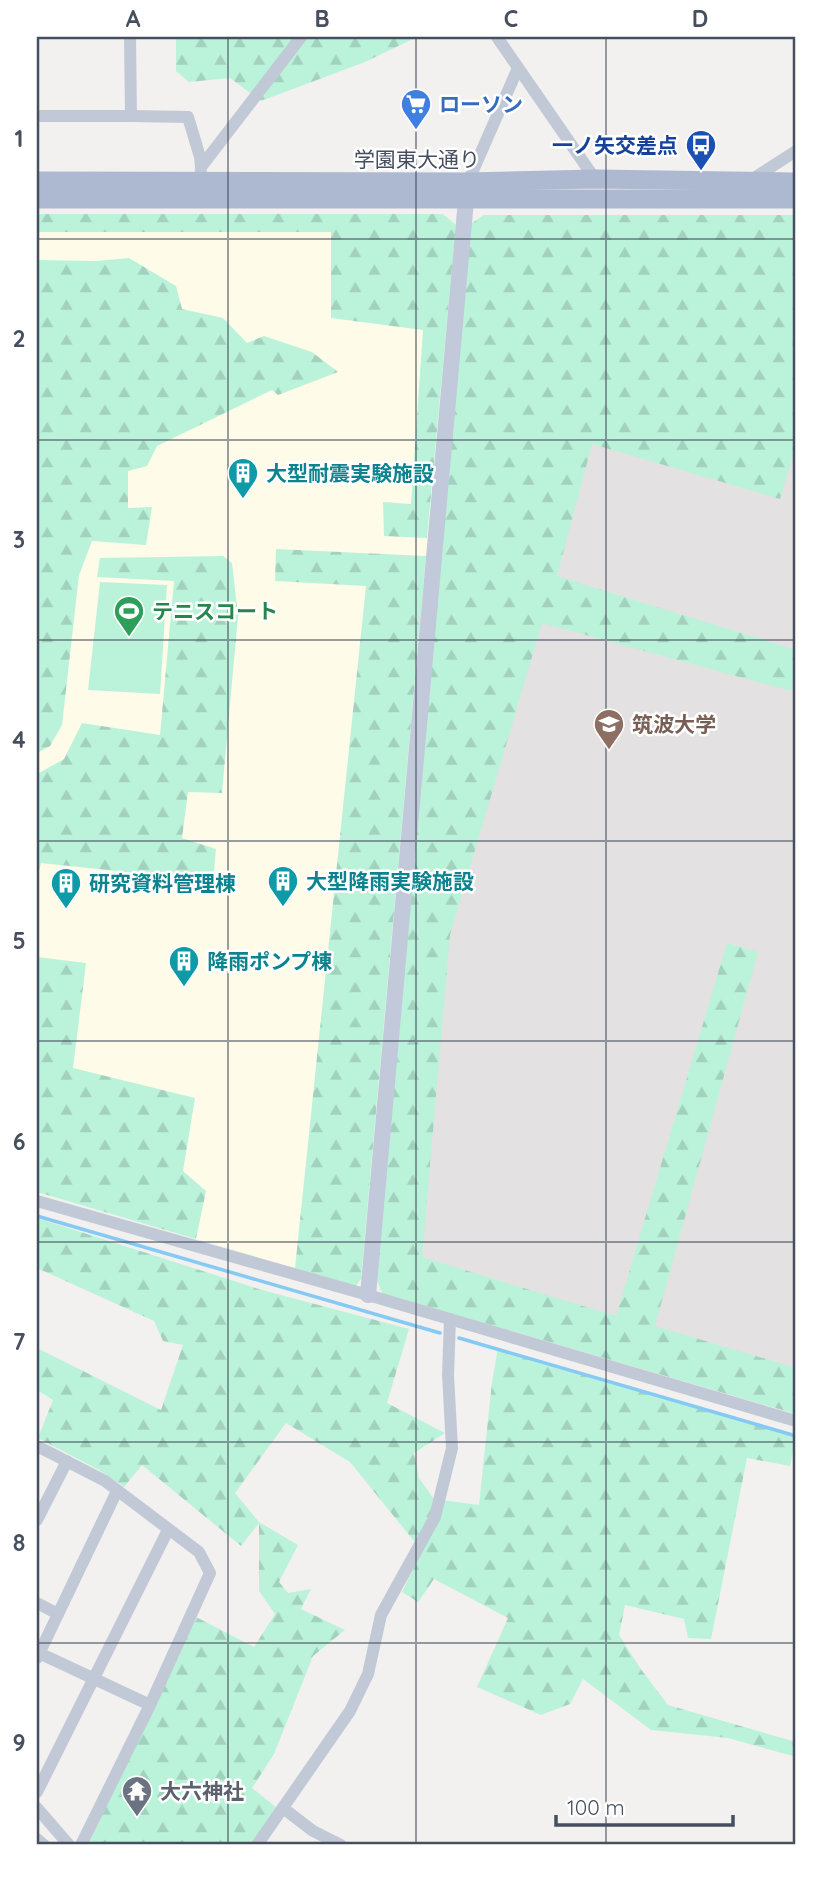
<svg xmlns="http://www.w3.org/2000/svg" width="833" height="1882" font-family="Quicksand,'Noto Sans JP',sans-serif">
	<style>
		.commercial { fill: #fefbe9 }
		.education { fill: #e4e1e2 }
		.forest { fill: url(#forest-firs) }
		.park { fill: #bbf3da }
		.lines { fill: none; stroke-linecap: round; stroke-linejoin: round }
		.stream { stroke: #85caf4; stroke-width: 3.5 }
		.street { stroke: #c2c9d6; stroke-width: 12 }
		.secondary { stroke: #c1c9da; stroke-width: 16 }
		.primary { stroke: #adb9d1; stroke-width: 19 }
		.grid { fill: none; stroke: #464f5f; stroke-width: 2; stroke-opacity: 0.55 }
		.labels { text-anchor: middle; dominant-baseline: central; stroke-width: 5; stroke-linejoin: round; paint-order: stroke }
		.shop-label { font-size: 21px; font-weight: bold; fill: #366cbe; stroke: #fff; text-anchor: start }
		.transit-label { font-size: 21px; font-weight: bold; fill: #164399; stroke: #fff; text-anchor: end }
		.street-label { font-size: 21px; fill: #464f5f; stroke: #fff }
		.culture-label { font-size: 21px; font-weight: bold; fill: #0d838f; stroke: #fff; text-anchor: start }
		.leisure-label { font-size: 21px; font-weight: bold; fill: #27864d; stroke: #fff; text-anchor: start }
		.education-label { font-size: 21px; font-weight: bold; fill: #785e54; stroke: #fff; text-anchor: start }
		.worship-label { font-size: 21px; font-weight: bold; fill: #5b616d; stroke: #fff; text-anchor: start }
		.neatline { fill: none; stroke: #464f5f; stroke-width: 2.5 }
		.grid-label { font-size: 23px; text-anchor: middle; font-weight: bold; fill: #464f5f }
	</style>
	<defs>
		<pattern id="forest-firs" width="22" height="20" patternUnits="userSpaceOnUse" patternTransform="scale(1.75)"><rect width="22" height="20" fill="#bbf3da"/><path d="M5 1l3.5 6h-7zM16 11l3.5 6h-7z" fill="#a2d2be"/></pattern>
	</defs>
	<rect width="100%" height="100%" fill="#f3f0f0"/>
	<polygon class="commercial" points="37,214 443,214 456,225 361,1279 356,1286 37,1192"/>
	<polygon class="education" points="484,215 796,215 796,1414 382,1293"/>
	<g class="forest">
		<polygon points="176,37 417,37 365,62 261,101 230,78 189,82 176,71"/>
		<polygon points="37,214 443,214 456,225 427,538 384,536 383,502 411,504 423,330 331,318 331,232 37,232"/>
		<polygon points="484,215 796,215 796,446 780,499 592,444 557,576 796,650 796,671 791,691 542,623 450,935 422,1257 616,1316 727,943 758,952 655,1326 796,1368 796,1414 382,1293 376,1278 469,225"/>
		<polygon points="129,258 176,286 182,309 223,318 247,343 264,336 312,352 338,372 278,395 272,390 157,446 147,466 128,471 128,508 152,507 146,545 92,541 79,575 62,725 50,746 37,753 37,260 96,261"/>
		<polygon points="276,549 426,556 361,1279 356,1286 295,1268 366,586 275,581"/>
		<polygon points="223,556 232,563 238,616 222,793 188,792 182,838 216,849 212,892 195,892 192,879 41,863 37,879 37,774 64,759 82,723 160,735 174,581 97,577 100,558"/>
		<polygon points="37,957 86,963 73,1068 195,1098 183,1171 206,1191 196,1239 37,1192"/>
		<polygon points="37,1218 262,1290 409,1329 387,1403 445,1433 414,1453 419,1478 434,1499 479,1505 492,1382 498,1348 664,1397 796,1438 790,1466 747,1458 711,1639 688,1638 684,1619 625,1605 619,1635 640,1668 668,1705 796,1742 796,1757 728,1738 651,1730 583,1679 570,1704 541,1715 477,1687 508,1618 434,1579 418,1602 402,1592 422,1551 350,1462 286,1423 235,1493 259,1522 298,1545 279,1582 288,1593 311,1589 301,1609 345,1630 313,1656 274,1754 252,1788 277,1808 252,1845 88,1845 196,1617 254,1647 275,1614 259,1591 259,1523 241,1546 142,1465 124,1487 99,1470 38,1438 53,1400 37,1390 37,1348 161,1410 183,1345 163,1341 154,1321 37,1268"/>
	</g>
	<polygon class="park" points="100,582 167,585 160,694 88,690"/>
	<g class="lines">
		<g class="stream">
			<polyline points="37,1216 440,1333"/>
			<polyline points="459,1338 796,1436"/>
		</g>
		<g class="street">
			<polyline points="497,37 595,179"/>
			<polyline points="37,116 131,116 130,37"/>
			<polyline points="131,116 188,117 200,157 201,167"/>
			<polyline points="751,180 796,151"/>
			<polyline points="200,181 201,167 301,37"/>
			<polyline points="468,182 518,68"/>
			<polyline points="37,1201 368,1295 796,1421"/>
			<polyline points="37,1446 105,1481 199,1552 210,1573 150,1705 81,1845"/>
			<polyline points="37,1520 67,1461"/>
			<polyline points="37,1603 58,1614"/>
			<polyline points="39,1653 150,1705"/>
			<polyline points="37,1658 117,1491"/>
			<polyline points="37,1792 168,1530"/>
			<polyline points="37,1808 69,1845"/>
			<polyline points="283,1808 313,1831 341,1845"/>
			<polyline points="37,1839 44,1845"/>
			<polyline points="257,1845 350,1711 368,1674 381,1615 435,1517 452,1448 448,1375 450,1319"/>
		</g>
		<polyline class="secondary" points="368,1295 467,189"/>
		<g class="primary">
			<polyline points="37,181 468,182 595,179 796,182"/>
			<polyline points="37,199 796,199"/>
		</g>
	</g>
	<path class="grid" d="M 228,37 L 228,1845M 416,37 L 416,1845M 606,37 L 606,1845M 37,239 L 796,239M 37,440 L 796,440M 37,640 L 796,640M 37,841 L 796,841M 37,1041 L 796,1041M 37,1242 L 796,1242M 37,1442 L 796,1442M 37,1643 L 796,1643"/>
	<defs>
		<g id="supermarket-pin" transform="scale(1.575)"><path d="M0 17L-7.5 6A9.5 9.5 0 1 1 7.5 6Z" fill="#3f7fe0" stroke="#fff"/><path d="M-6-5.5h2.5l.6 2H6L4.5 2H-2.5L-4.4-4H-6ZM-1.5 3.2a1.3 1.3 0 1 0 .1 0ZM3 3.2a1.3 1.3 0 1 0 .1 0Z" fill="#fff"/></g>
		<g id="bus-pin" transform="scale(1.575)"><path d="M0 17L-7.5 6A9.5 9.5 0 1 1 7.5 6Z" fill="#1a4fb4" stroke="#fff"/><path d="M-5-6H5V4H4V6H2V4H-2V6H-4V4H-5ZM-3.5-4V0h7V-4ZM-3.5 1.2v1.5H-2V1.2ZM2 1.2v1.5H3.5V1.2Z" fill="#fff"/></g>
		<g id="building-pin" transform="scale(1.575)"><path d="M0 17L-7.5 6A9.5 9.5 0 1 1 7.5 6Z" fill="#0f9aa8" stroke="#fff"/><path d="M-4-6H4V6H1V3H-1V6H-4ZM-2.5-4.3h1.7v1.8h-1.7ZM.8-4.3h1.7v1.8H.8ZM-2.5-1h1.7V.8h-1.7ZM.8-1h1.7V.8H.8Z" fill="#fff"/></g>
		<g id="stadium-pin" transform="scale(1.575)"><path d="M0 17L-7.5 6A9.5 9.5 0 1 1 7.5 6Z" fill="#2e9e5b" stroke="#fff"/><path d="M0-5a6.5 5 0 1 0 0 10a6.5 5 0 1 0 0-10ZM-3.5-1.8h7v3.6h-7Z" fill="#fff"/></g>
		<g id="university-pin" transform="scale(1.575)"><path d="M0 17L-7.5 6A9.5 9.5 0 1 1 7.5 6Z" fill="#8d6e63" stroke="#fff"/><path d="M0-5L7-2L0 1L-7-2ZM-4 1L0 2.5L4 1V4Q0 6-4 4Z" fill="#fff"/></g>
		<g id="temple-pin" transform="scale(1.575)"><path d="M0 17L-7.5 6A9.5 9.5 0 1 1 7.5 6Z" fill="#6b7280" stroke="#fff"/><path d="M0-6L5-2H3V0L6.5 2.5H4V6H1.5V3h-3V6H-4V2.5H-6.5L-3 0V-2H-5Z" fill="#fff"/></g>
	</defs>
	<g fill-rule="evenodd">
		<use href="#supermarket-pin" x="416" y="104"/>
		<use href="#bus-pin" x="701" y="145"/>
		<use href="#building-pin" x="243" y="473"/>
		<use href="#stadium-pin" x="129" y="611"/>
		<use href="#university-pin" x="609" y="724"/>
		<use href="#building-pin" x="283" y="881"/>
		<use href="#building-pin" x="66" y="883"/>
		<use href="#building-pin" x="184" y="961"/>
		<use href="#temple-pin" x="137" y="1791"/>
	</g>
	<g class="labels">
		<g class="shop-label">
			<text x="439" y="104">ローソン</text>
		</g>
		<g class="transit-label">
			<text x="678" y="145">一ノ矢交差点</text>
		</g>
		<g class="street-label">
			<text x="417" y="159">学園東大通り</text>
		</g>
		<g class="culture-label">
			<text x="266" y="473">大型耐震実験施設</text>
			<text x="306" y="881">大型降雨実験施設</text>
			<text x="89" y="883">研究資料管理棟</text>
			<text x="207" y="961">降雨ポンプ棟</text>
		</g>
		<g class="leisure-label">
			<text x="152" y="611">テニスコート</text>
		</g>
		<g class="education-label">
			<text x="632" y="724">筑波大学</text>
		</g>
		<g class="worship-label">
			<text x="160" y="1791">大六神社</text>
		</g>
	</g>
	<rect width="833" height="1882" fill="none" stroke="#ffffff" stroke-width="77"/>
	<path d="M556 1815v10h177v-10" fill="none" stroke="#464f5f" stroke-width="3.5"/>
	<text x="567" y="1815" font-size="21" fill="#464f5f" stroke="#ffffff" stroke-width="5" paint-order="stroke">100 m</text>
	<rect x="38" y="38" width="756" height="1805" class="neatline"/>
	<g class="grid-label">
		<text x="133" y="27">A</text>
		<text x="322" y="27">B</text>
		<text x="511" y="27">C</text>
		<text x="700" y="27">D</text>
		<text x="19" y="147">1</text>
		<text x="19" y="347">2</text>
		<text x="19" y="548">3</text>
		<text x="19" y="748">4</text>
		<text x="19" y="949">5</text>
		<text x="19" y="1150">6</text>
		<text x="19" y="1350">7</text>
		<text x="19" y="1551">8</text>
		<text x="19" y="1751">9</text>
	</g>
</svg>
